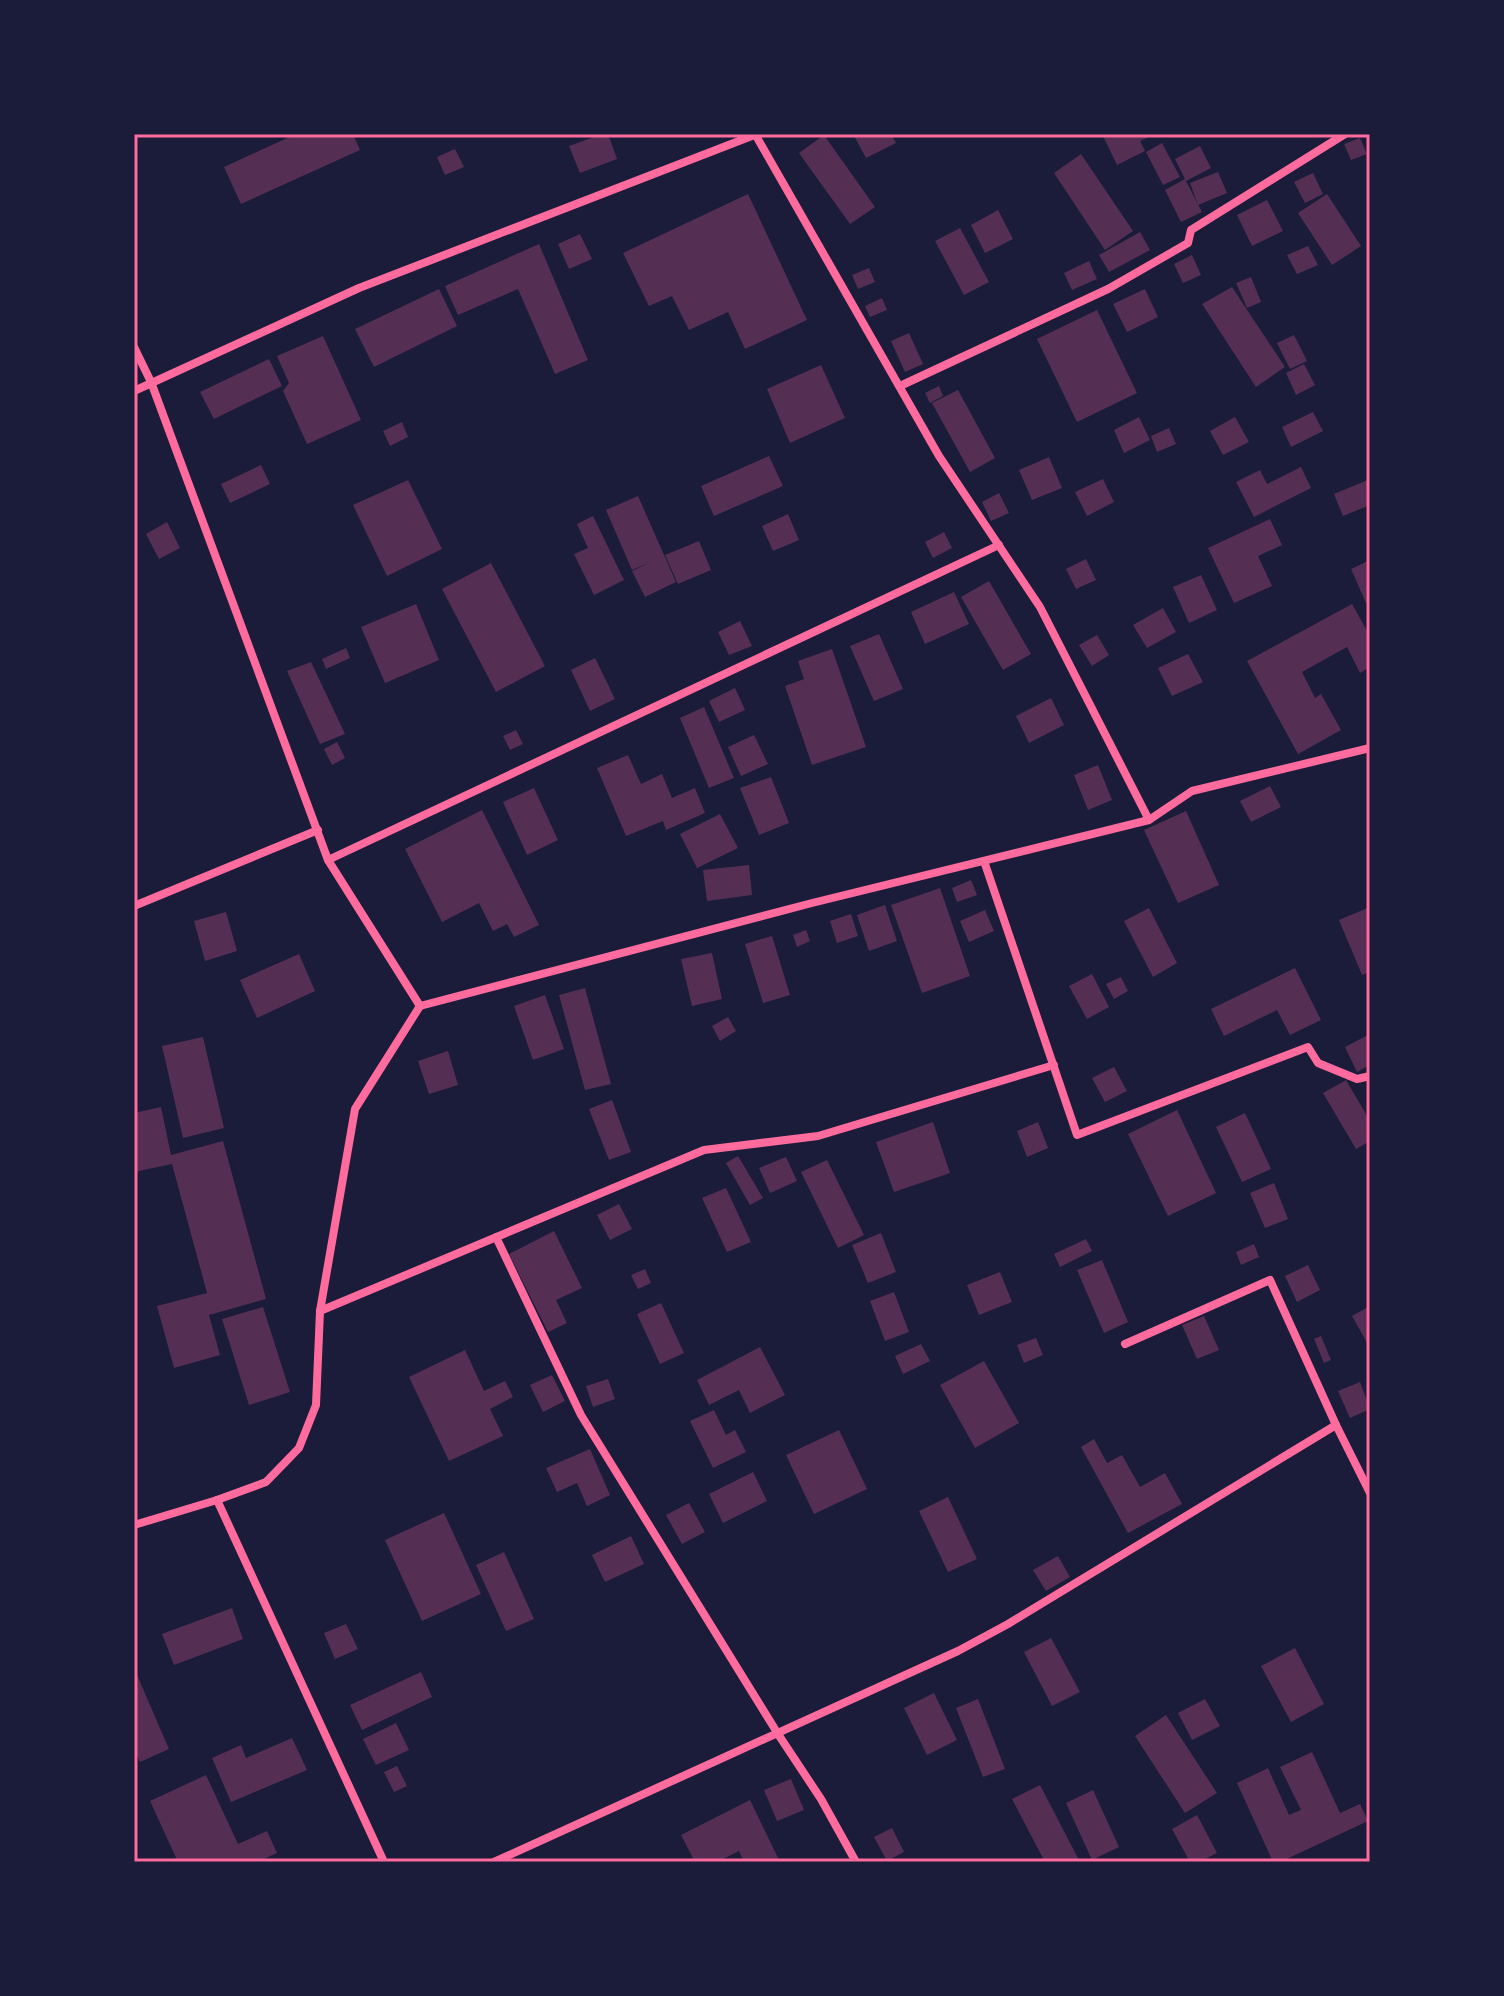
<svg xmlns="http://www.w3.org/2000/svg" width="1504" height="1996" font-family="'Source Serif 4',serif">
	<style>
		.building { fill: #542f53 }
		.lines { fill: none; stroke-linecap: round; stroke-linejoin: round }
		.minor { stroke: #ff6b9d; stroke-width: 8 }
		.neatline { fill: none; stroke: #ff6b9d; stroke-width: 3 }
	</style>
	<rect width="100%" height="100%" fill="#1b1b3a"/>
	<g class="building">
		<polygon points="296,134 353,134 360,150 241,204 224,167"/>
		<polygon points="602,134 608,134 617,159 580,173 569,146"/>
		<polygon points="853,134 891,134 896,143 866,158"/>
		<polygon points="1108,134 1155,134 1140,141 1145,151 1117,165 1103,136"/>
		<polygon points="824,135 875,207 850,224 799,153"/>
		<polygon points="1360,138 1367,154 1351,160 1344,144"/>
		<polygon points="1162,143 1180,177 1163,185 1146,152"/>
		<polygon points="1200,146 1211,168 1186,181 1202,212 1181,222 1165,190 1185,179 1175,159"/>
		<polygon points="455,149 464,167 445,175 437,157"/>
		<polygon points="1081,154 1133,231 1105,250 1054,173"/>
		<polygon points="1218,172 1227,193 1198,205 1190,183"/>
		<polygon points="1313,173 1323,194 1305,203 1294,182"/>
		<polygon points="748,194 807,320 745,349 728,312 689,330 672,296 649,306 623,253"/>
		<polygon points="1327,194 1361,246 1332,265 1298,213"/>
		<polygon points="1267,200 1283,231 1252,246 1237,215"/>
		<polygon points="998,210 1013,239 985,253 971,225"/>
		<polygon points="960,228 989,282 964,295 935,241"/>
		<polygon points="1140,232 1150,250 1109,272 1099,255"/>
		<polygon points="580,234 592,259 569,269 558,244"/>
		<polygon points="539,244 588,360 555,374 518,289 458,315 445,286"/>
		<polygon points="1308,246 1318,265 1297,274 1287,255"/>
		<polygon points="1192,255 1201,275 1183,283 1174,264"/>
		<polygon points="1089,261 1097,279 1072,290 1064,273"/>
		<polygon points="869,268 875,282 858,289 852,275"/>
		<polygon points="1251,277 1261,302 1247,308 1236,283"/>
		<polygon points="1232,287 1285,367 1256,387 1202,304"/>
		<polygon points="439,289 457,326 374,367 355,329"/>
		<polygon points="1145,289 1158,317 1127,332 1113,304"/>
		<polygon points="882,298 887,310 870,317 865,306"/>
		<polygon points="1097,310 1137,393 1077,422 1037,339"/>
		<polygon points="909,333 923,364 905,372 891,341"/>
		<polygon points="1294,335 1307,361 1290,369 1277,343"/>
		<polygon points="323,336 361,420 307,444 283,391 289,383 277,356"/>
		<polygon points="269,359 282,386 214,419 200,392"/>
		<polygon points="1304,364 1315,385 1296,395 1286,373"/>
		<polygon points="821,365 845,418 790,443 767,389"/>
		<polygon points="939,386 943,396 930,403 925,393"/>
		<polygon points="958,390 995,458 970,472 932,403"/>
		<polygon points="1313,412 1323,431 1291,447 1282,427"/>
		<polygon points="1139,417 1150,440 1124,453 1114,430"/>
		<polygon points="1235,417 1249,442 1223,455 1210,431"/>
		<polygon points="402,422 408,437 390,446 383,431"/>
		<polygon points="1169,428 1176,444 1157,452 1151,436"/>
		<polygon points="769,456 783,486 714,516 701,486"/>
		<polygon points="1049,457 1062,488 1032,500 1019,470"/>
		<polygon points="261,465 270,484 230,503 221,484"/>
		<polygon points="1301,467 1311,488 1254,517 1236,482 1260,470 1267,484"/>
		<polygon points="1103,479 1114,502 1087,516 1075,492"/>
		<polygon points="1370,479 1370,505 1343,516 1334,494"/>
		<polygon points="408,480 442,549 387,576 353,505"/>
		<polygon points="999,493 1009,513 991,521 982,502"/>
		<polygon points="638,496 676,582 645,597 632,571 651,562 632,570 606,510"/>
		<polygon points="788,514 799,540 773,551 762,526"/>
		<polygon points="593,516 624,580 594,595 574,554 588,548 577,524"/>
		<polygon points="1270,519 1282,545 1258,556 1272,586 1234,603 1208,548"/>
		<polygon points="167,522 180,548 159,559 146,534"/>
		<polygon points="944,532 952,548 933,558 925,542"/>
		<polygon points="699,541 711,570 678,584 665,555"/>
		<polygon points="1086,559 1096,580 1076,589 1066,569"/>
		<polygon points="1370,560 1370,601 1366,603 1351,569"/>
		<polygon points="491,563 545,666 496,692 442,589"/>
		<polygon points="1201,575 1217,610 1189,623 1173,587"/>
		<polygon points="989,581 1031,654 1003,670 961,597"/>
		<polygon points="954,592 969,624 925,644 911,612"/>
		<polygon points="416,604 439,660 385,683 361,627"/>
		<polygon points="1352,604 1370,636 1370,667 1360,673 1347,647 1302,672 1315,698 1321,694 1341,730 1298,754 1247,661"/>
		<polygon points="1163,608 1176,632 1147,648 1133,625"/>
		<polygon points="740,621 752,646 729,655 718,632"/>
		<polygon points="879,634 903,689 874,701 850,646"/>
		<polygon points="1097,635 1109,655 1092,666 1079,645"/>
		<polygon points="346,648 350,658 326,669 322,659"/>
		<polygon points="832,649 866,747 812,765 785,686 804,679 798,661"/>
		<polygon points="1188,654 1203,682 1172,696 1158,668"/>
		<polygon points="595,658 615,699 590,711 571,670"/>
		<polygon points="311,662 345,734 320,744 287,671"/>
		<polygon points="735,688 745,710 719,722 709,701"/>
		<polygon points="1051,698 1064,725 1029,743 1016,716"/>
		<polygon points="704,707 734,778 709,788 680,718"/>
		<polygon points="516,730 523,744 510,750 503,736"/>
		<polygon points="754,735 768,764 741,776 728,747"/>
		<polygon points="337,742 345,758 332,765 324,749"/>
		<polygon points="628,755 641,784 662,774 672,798 695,788 705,813 666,830 663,821 626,836 597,768"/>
		<polygon points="1098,765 1112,800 1088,810 1074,775"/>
		<polygon points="771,777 789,823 759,835 740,788"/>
		<polygon points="1270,786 1281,807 1251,822 1240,801"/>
		<polygon points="534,788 558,840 527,855 503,802"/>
		<polygon points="482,810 539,925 514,937 507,924 493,931 479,903 442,922 405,849"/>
		<polygon points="1186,811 1219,885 1178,903 1144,830"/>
		<polygon points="720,814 738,848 697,868 680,834"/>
		<polygon points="749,865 752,895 707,901 703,870"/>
		<polygon points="971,880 977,895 957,902 952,888"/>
		<polygon points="940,888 970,976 922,993 891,905"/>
		<polygon points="885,905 897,941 869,951 857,915"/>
		<polygon points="1370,907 1370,972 1362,975 1339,920"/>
		<polygon points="1149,908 1177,963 1153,977 1124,921"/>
		<polygon points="985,910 994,931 969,942 960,921"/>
		<polygon points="226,912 237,951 205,961 194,921"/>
		<polygon points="851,914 858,936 837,943 830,921"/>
		<polygon points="806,930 810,941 797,947 793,935"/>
		<polygon points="772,936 790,995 763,1003 745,944"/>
		<polygon points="712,953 722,999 692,1006 681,959"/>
		<polygon points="299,954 315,991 257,1018 240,980"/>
		<polygon points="1295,968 1321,1020 1290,1035 1277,1010 1224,1036 1211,1009"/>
		<polygon points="1092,974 1109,1007 1087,1019 1069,986"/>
		<polygon points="1121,977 1128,991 1114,999 1106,984"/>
		<polygon points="585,988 611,1084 585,1090 559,995"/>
		<polygon points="545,995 564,1049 533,1060 514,1006"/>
		<polygon points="728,1017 736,1031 720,1041 712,1026"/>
		<polygon points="1368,1035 1370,1065 1357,1072 1345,1047"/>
		<polygon points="203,1037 224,1128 183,1138 162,1046"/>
		<polygon points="448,1051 458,1085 429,1094 418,1061"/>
		<polygon points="1114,1067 1127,1091 1105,1102 1092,1078"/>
		<polygon points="1346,1080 1370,1121 1370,1141 1356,1149 1323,1093"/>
		<polygon points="612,1100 631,1152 609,1160 589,1109"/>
		<polygon points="161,1107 171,1155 223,1141 266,1299 209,1315 220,1355 174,1368 157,1306 207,1293 172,1164 134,1172 134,1113"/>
		<polygon points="1177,1110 1216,1193 1168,1216 1128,1134"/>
		<polygon points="1245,1113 1271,1169 1242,1182 1216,1127"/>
		<polygon points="933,1122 950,1173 894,1192 876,1142"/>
		<polygon points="1038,1122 1048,1148 1027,1157 1017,1131"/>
		<polygon points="738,1156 763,1198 750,1205 726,1163"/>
		<polygon points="786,1157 797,1181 770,1193 759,1168"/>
		<polygon points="827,1160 864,1235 838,1248 801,1172"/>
		<polygon points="1274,1183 1288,1219 1265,1228 1250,1193"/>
		<polygon points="726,1188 751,1242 727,1252 702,1198"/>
		<polygon points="619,1204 632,1229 610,1240 597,1215"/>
		<polygon points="554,1231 582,1288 556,1300 567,1323 548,1332 509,1254"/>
		<polygon points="881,1233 896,1272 868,1283 852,1245"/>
		<polygon points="1086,1239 1092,1251 1060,1267 1054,1254"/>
		<polygon points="1254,1244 1259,1257 1241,1265 1236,1252"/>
		<polygon points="1102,1260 1128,1322 1104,1333 1077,1270"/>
		<polygon points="1308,1265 1320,1290 1297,1302 1285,1276"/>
		<polygon points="645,1269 651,1283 638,1289 631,1275"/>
		<polygon points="1000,1272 1012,1302 979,1315 967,1285"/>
		<polygon points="894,1292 909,1332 885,1341 870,1301"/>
		<polygon points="661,1303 684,1353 660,1364 637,1314"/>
		<polygon points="1370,1306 1370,1348 1352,1316"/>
		<polygon points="263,1307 290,1392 249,1405 222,1319"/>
		<polygon points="1204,1316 1219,1350 1197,1359 1182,1325"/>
		<polygon points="1321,1336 1331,1360 1324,1363 1314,1339"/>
		<polygon points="1036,1338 1043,1355 1024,1363 1017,1345"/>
		<polygon points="921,1344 930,1361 903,1374 895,1356"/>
		<polygon points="760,1347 785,1395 750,1413 739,1390 709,1405 697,1380"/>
		<polygon points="465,1350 484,1391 505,1381 513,1397 490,1409 503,1436 449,1461 409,1377"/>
		<polygon points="984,1361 1019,1423 975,1448 940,1385"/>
		<polygon points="552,1375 565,1401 543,1412 530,1385"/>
		<polygon points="608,1379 615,1399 593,1407 586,1386"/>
		<polygon points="1360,1382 1370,1409 1350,1418 1338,1391"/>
		<polygon points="714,1410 726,1435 735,1430 746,1452 713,1468 690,1421"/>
		<polygon points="839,1430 867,1489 814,1514 786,1455"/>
		<polygon points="1094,1439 1107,1463 1122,1455 1140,1487 1165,1473 1182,1504 1128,1533 1081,1447"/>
		<polygon points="590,1449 610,1495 587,1506 577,1483 557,1492 546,1468"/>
		<polygon points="753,1472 767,1501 723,1523 709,1494"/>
		<polygon points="948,1497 977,1559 948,1572 919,1511"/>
		<polygon points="689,1503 705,1532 682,1544 666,1515"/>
		<polygon points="444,1513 481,1594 422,1621 385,1540"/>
		<polygon points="631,1536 644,1564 605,1582 592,1555"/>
		<polygon points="504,1552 534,1619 506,1631 476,1565"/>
		<polygon points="1058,1556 1070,1577 1046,1591 1033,1570"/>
		<polygon points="232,1608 243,1639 174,1665 162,1634"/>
		<polygon points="346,1624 358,1649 335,1659 324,1633"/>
		<polygon points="1051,1638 1080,1692 1052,1706 1024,1652"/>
		<polygon points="1295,1648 1324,1704 1291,1722 1261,1666"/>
		<polygon points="134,1668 169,1749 140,1762 134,1749"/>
		<polygon points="421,1672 432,1697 362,1730 350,1705"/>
		<polygon points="934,1693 957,1740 927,1755 904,1708"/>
		<polygon points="978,1699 1005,1769 983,1777 956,1708"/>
		<polygon points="1205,1699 1220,1726 1192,1740 1178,1713"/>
		<polygon points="1166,1715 1217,1793 1185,1813 1135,1736"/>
		<polygon points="396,1723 409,1750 376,1765 363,1739"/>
		<polygon points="292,1738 307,1770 231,1802 212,1758 241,1745 246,1758"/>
		<polygon points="1312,1752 1340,1813 1360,1804 1368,1821 1280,1862 1273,1862 1237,1783 1268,1768 1289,1815 1301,1810 1280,1767"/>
		<polygon points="397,1766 407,1786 394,1792 384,1772"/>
		<polygon points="206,1775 238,1844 267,1831 277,1853 257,1862 178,1862 150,1801"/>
		<polygon points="791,1779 804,1810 777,1821 764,1790"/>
		<polygon points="1040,1785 1080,1862 1045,1862 1012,1799"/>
		<polygon points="1093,1790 1119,1847 1092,1860 1066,1803"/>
		<polygon points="750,1800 780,1862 744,1862 739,1851 717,1862 695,1862 681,1835"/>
		<polygon points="1197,1815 1217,1853 1199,1862 1190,1862 1172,1829"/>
		<polygon points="892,1828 904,1852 887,1861 874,1837"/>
	</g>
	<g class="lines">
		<g class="minor">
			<polyline points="755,134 939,456 1040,607 1149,820"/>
			<polyline points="134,347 151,382 328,860 420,1006 812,903 1149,820 1192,791 1370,748"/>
			<polyline points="900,386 1108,289 1188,243 1191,230 1345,134"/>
			<polyline points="134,391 359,288 757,134"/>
			<polyline points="328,860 999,545"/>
			<polyline points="984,861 1077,1135 1308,1047 1318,1063 1357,1079 1370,1076"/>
			<polyline points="134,906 318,830"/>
			<polyline points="496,1237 581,1415 778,1734 821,1799 856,1862"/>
			<polyline points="320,1311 704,1150 818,1136 1054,1065"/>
			<polyline points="1336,1425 1370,1493"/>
			<polyline points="217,1500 384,1862"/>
			<polyline points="134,1525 217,1500 266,1482 299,1448 316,1405 320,1311 355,1109 420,1006"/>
			<polyline points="494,1862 958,1651 1008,1624 1336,1425 1270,1280 1125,1344"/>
		</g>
	</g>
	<rect width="1504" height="1996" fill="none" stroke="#1b1b3a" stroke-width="272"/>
	<rect x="136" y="136" width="1232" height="1724" class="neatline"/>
</svg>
